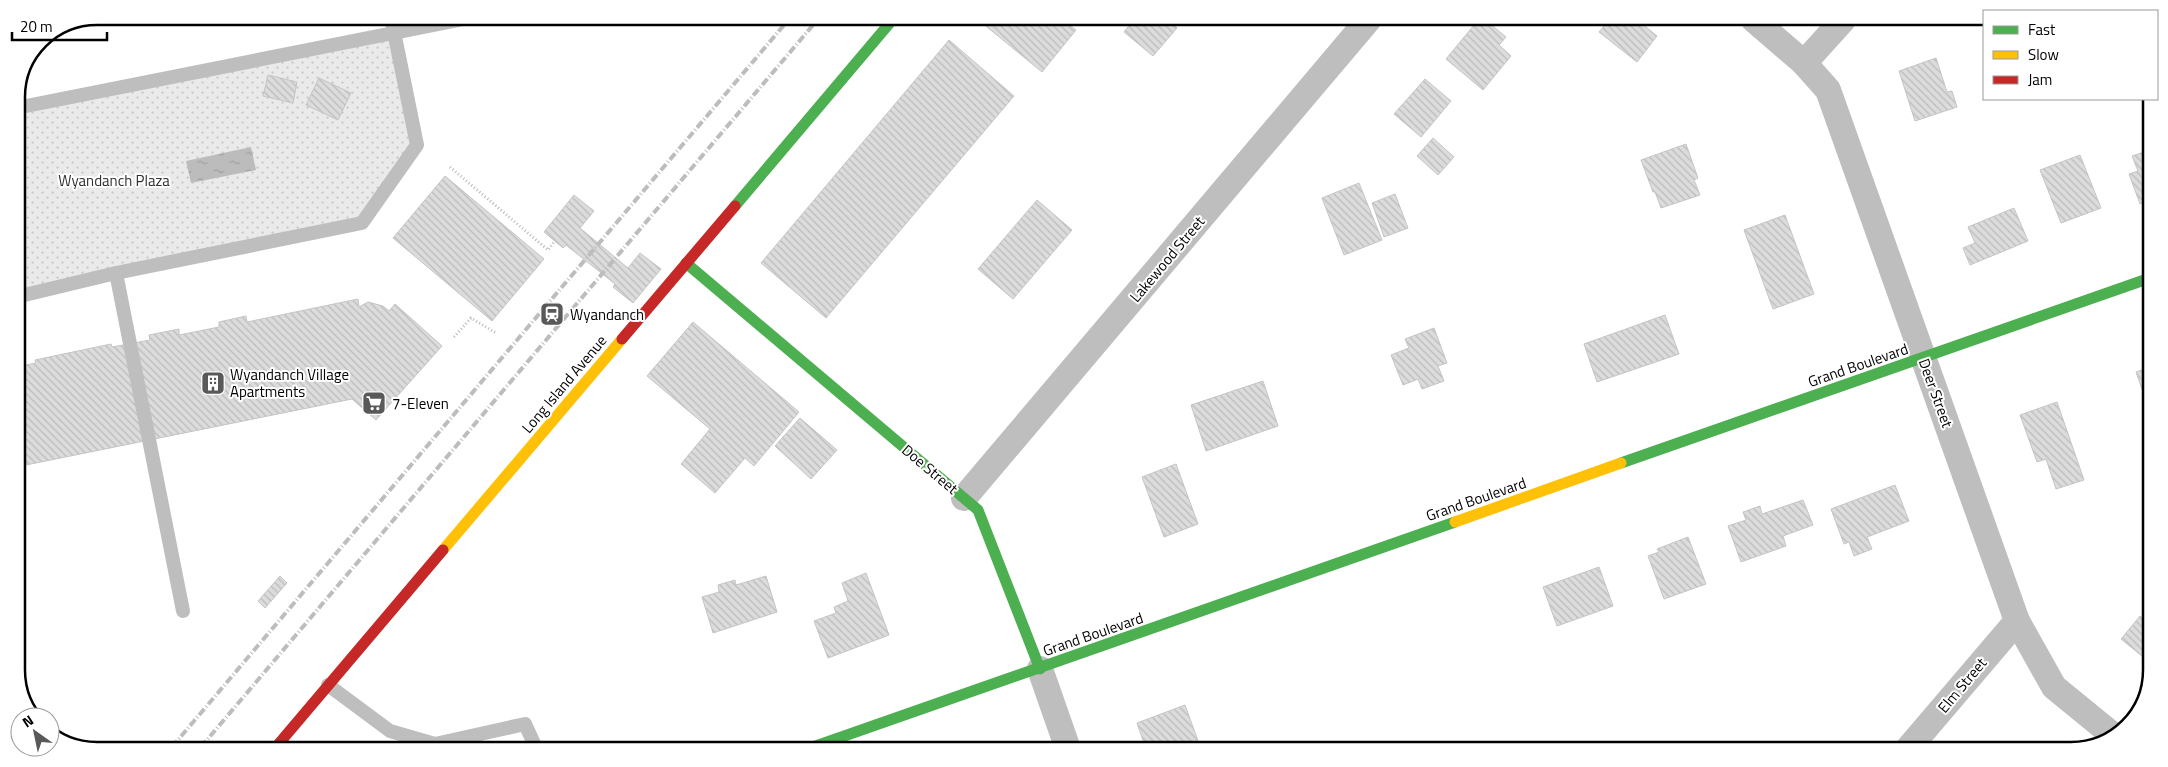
<svg xmlns="http://www.w3.org/2000/svg" width="2168" height="767" font-family="'Titillium Web',sans-serif">
	<style>
		.park { fill: url(#park-dots) }
		.water { fill: url(#water-ripples) }
		.building { fill: url(#building-back-hatch); stroke: #c5c5c5 }
		.lines { fill: none; stroke-linecap: round; stroke-linejoin: round }
		.path { stroke: #b8b8b8; stroke-width: 3; stroke-dasharray: 1 2.5; stroke-linecap: butt }
		.lane { stroke: #bebebe; stroke-width: 14 }
		.street { stroke: #bebebe; stroke-width: 26 }
		.fast { stroke: #4caf50; stroke-width: 11 }
		.slow { stroke: #ffc107; stroke-width: 11 }
		.jam { stroke: #c62828; stroke-width: 11 }
		.rail { stroke: #bdbdbd; stroke-width: 4; stroke-dasharray: 8 2.5 1 2.5; stroke-linecap: butt }
		.labels { text-anchor: middle; dominant-baseline: central; stroke-width: 4; stroke-linejoin: round; paint-order: stroke }
		.park-label { font-size: 15px; fill: #2f2f2f; stroke: #fff }
		.street-label { font-size: 15px; fill: #000; stroke: #fff }
		.poi-label { font-size: 15px; fill: #000; stroke: #fff; text-anchor: start }
		.rim { fill: none; stroke: #000; stroke-width: 2.5 }
	</style>
	<defs>
		<pattern id="park-dots" width="8" height="8" patternUnits="userSpaceOnUse" patternTransform="scale(1.25)"><rect width="8" height="8" fill="#eaeaea"/><path d="M2 2h.1M6 6h.1" fill="none" stroke="#c7c7c7" stroke-width="1.8" stroke-linecap="round"/></pattern>
		<pattern id="water-ripples" width="26" height="14" patternUnits="userSpaceOnUse" patternTransform="scale(1.25)"><rect width="26" height="14" fill="#bcbcbc"/><path d="M2 4q2-2 4 0t4 0M15 11q2-2 4 0t4 0" fill="none" stroke="#a0a0a0"/></pattern>
		<pattern id="building-back-hatch" width="6" height="6" patternUnits="userSpaceOnUse" patternTransform="scale(1.25)"><rect width="6" height="6" fill="#dcdcdc"/><path d="M-1 5l2 2M0 0l6 6M5-1l2 2" fill="none" stroke="#bbb"/></pattern>
	</defs>
	<rect width="100%" height="100%" fill="#fff"/>
	<polygon class="park" points="393,35 415,144 361,221 16,292 16,107"/>
	<polygon class="water" points="251,147 256,170 191,183 186,161"/>
	<g class="building">
		<polygon points="976,18 1061,18 1076,30 1042,72"/>
		<polygon points="1135,18 1166,18 1177,28 1153,56 1124,32"/>
		<polygon points="1479,19 1484,19 1506,37 1499,45 1511,56 1483,90 1446,59"/>
		<polygon points="1610,19 1636,19 1657,36 1637,62 1599,32"/>
		<polygon points="949,40 1014,96 826,318 761,263"/>
		<polygon points="1936,58 1947,92 1952,91 1957,107 1915,121 1899,71"/>
		<polygon points="268,75 297,82 293,103 263,96"/>
		<polygon points="319,78 351,93 338,120 306,105"/>
		<polygon points="1425,79 1451,101 1421,137 1394,114"/>
		<polygon points="1433,138 1454,157 1438,175 1417,156"/>
		<polygon points="1686,144 1698,178 1694,180 1700,195 1661,208 1655,192 1653,192 1641,160"/>
		<polygon points="2144,152 2149,167 2151,166 2151,200 2140,204 2129,174 2138,171 2132,156"/>
		<polygon points="2080,155 2101,208 2061,223 2040,170"/>
		<polygon points="445,176 544,259 492,321 393,238"/>
		<polygon points="1359,183 1382,240 1344,255 1322,198"/>
		<polygon points="1395,194 1408,228 1384,237 1372,203"/>
		<polygon points="574,195 594,211 580,228 628,268 640,253 661,269 633,303 613,287 615,284 566,245 563,248 544,232"/>
		<polygon points="1037,200 1072,230 1013,299 978,269"/>
		<polygon points="2014,208 2028,241 1970,265 1963,248 1975,243 1968,227"/>
		<polygon points="1785,215 1814,294 1773,309 1744,230"/>
		<polygon points="358,299 359,307 368,302 383,306 389,311 395,304 442,346 376,420 352,399 16,467 16,367 36,363 35,360 111,344 112,347 150,340 149,335 179,329 179,335 219,327 219,322 246,316 247,322"/>
		<polygon points="1665,315 1679,354 1597,382 1584,344"/>
		<polygon points="693,322 799,412 754,466 745,458 715,493 681,464 710,429 647,376"/>
		<polygon points="1434,328 1447,363 1438,366 1444,381 1422,389 1418,379 1403,385 1391,355 1409,348 1405,339"/>
		<polygon points="2150,367 2149,409 2136,372"/>
		<polygon points="1263,381 1278,426 1206,451 1191,405"/>
		<polygon points="2057,402 2084,480 2056,489 2046,459 2037,462 2020,415"/>
		<polygon points="800,418 837,450 811,479 775,446"/>
		<polygon points="1176,464 1198,524 1164,537 1142,477"/>
		<polygon points="1895,485 1909,521 1867,537 1872,549 1854,556 1849,542 1844,544 1831,509"/>
		<polygon points="1803,500 1813,525 1783,536 1786,546 1741,562 1728,526 1746,520 1743,512 1760,506 1762,514"/>
		<polygon points="1688,537 1706,584 1664,599 1648,556 1659,552 1657,549"/>
		<polygon points="1599,567 1613,606 1557,626 1543,587"/>
		<polygon points="866,573 889,635 828,658 814,621 836,613 834,607 848,601 842,583"/>
		<polygon points="280,576 287,583 265,608 258,601"/>
		<polygon points="766,576 777,612 713,633 702,597 719,592 718,585 735,580 736,585"/>
		<polygon points="2140,616 2148,623 2148,661 2121,639"/>
		<polygon points="1185,705 1201,749 1146,749 1137,723"/>
	</g>
	<g class="lines">
		<g class="path">
			<polyline points="450,167 548,250 555,241"/>
			<polyline points="454,337 471,318 496,333"/>
		</g>
		<g class="lane">
			<polyline points="16,108 474,17"/>
			<polyline points="116,273 183,611"/>
			<polyline points="16,297 116,273 362,223 417,145 391,17"/>
			<polyline points="328,685 390,731 435,744 525,724 536,748"/>
		</g>
		<g class="street">
			<polyline points="1754,20 1804,63 1828,90 2017,621 2054,687 2114,736"/>
			<polyline points="1804,63 1843,20"/>
			<polyline points="964,498 1369,19"/>
			<polyline points="1040,669 1068,749"/>
			<polyline points="1907,750 2017,621"/>
		</g>
		<g class="fast">
			<polyline points="735,206 894,18"/>
			<polyline points="686,263 978,510 1040,669"/>
			<polyline points="1621,463 2150,278"/>
			<polyline points="810,748 1455,522"/>
		</g>
		<g class="slow">
			<polyline points="1455,522 1621,463"/>
			<polyline points="443,550 622,339"/>
		</g>
		<g class="jam">
			<polyline points="622,339 735,206"/>
			<polyline points="276,747 443,550"/>
		</g>
		<g class="rail">
			<polyline points="172,747 790,18"/>
			<polyline points="201,747 819,18"/>
		</g>
	</g>
	<defs>
		<g id="station-square" transform="scale(1.25)"><rect x="-9" y="-9" width="18" height="18" rx="4" fill="#595959" stroke="#fff"/><path d="M-3-6H3Q5-6 5-4V2Q5 4 3 4L4.5 6H3L1.5 4h-3L-3 6H-4.5L-3 4Q-5 4-5 2V-4Q-5-6-3-6ZM-3.5-4v3h7v-3ZM-3.5 1v1.5H-2V1ZM2 1v1.5H3.5V1Z" fill="#fff"/></g>
		<g id="building-square" transform="scale(1.25)"><rect x="-9" y="-9" width="18" height="18" rx="4" fill="#595959" stroke="#fff"/><path d="M-4-6H4V6H1V3H-1V6H-4ZM-2.5-4.3h1.7v1.8h-1.7ZM.8-4.3h1.7v1.8H.8ZM-2.5-1h1.7V.8h-1.7ZM.8-1h1.7V.8H.8Z" fill="#fff"/></g>
		<g id="supermarket-square" transform="scale(1.25)"><rect x="-9" y="-9" width="18" height="18" rx="4" fill="#595959" stroke="#fff"/><path d="M-6-5.5h2.5l.6 2H6L4.5 2H-2.5L-4.4-4H-6ZM-1.5 3.2a1.3 1.3 0 1 0 .1 0ZM3 3.2a1.3 1.3 0 1 0 .1 0Z" fill="#fff"/></g>
	</defs>
	<g fill-rule="evenodd">
		<use href="#station-square" x="552" y="314"/>
		<use href="#building-square" x="213" y="383"/>
		<use href="#supermarket-square" x="374" y="403"/>
	</g>
	<g class="labels">
		<g class="park-label">
			<text x="114" y="180">Wyandanch Plaza</text>
		</g>
		<g class="street-label">
			<text transform="translate(1167 259) rotate(-50)">Lakewood Street</text>
			<text transform="translate(1858 365) rotate(-19)">Grand Boulevard</text>
			<text transform="translate(564 384) rotate(-50)">Long Island Avenue</text>
			<text transform="translate(1936 393) rotate(70)">Deer Street</text>
			<text transform="translate(930 469) rotate(40)">Doe Street</text>
			<text transform="translate(1476 499) rotate(-19)">Grand Boulevard</text>
			<text transform="translate(1093 634) rotate(-19)">Grand Boulevard</text>
			<text transform="translate(1962 685) rotate(-50)">Elm Street</text>
		</g>
		<g class="poi-label">
			<text x="570" y="314">Wyandanch</text>
			<text x="230" y="374">Wyandanch Village<tspan x="230" dy="17">Apartments</tspan></text>
			<text x="392" y="403">7-Eleven</text>
		</g>
	</g>
	<path d="M0 0H2168V767H0ZM97 25H2071A72 72 0 0 1 2143 97V670A72 72 0 0 1 2071 742H97A72 72 0 0 1 25 670V97A72 72 0 0 1 97 25Z" fill="#fff" fill-rule="evenodd"/>
	<path class="rim" d="M97 25H2071A72 72 0 0 1 2143 97V670A72 72 0 0 1 2071 742H97A72 72 0 0 1 25 670V97A72 72 0 0 1 97 25Z"/>
	<rect x="1983" y="10" width="175" height="90" fill="#ffffff" stroke="#999999"/>
	<rect x="1993" y="26" width="25" height="8" fill="#4caf50" stroke="#999999"/>
	<text x="2028" y="35" font-size="15" fill="#000000">Fast</text>
	<rect x="1993" y="51" width="25" height="8" fill="#ffc107" stroke="#999999"/>
	<text x="2028" y="60" font-size="15" fill="#000000">Slow</text>
	<rect x="1993" y="76" width="25" height="8" fill="#c62828" stroke="#999999"/>
	<text x="2028" y="85" font-size="15" fill="#000000">Jam</text>
	<g transform="translate(35 732) rotate(327)"><circle r="24" fill="#ffffff" stroke="#999999"/>
	<path d="M0-4L9 19L0 12L-9 19Z" fill="#595959"/>
	<text y="-8" font-size="14" font-weight="bold" text-anchor="middle" fill="#000000">N</text>
	</g>
	<path d="M12 32v8h95v-8" fill="none" stroke="#000000" stroke-width="2.5"/>
	<text x="20" y="32" font-size="15" fill="#000000" stroke="#ffffff" stroke-width="4" paint-order="stroke">20 m</text>
</svg>
